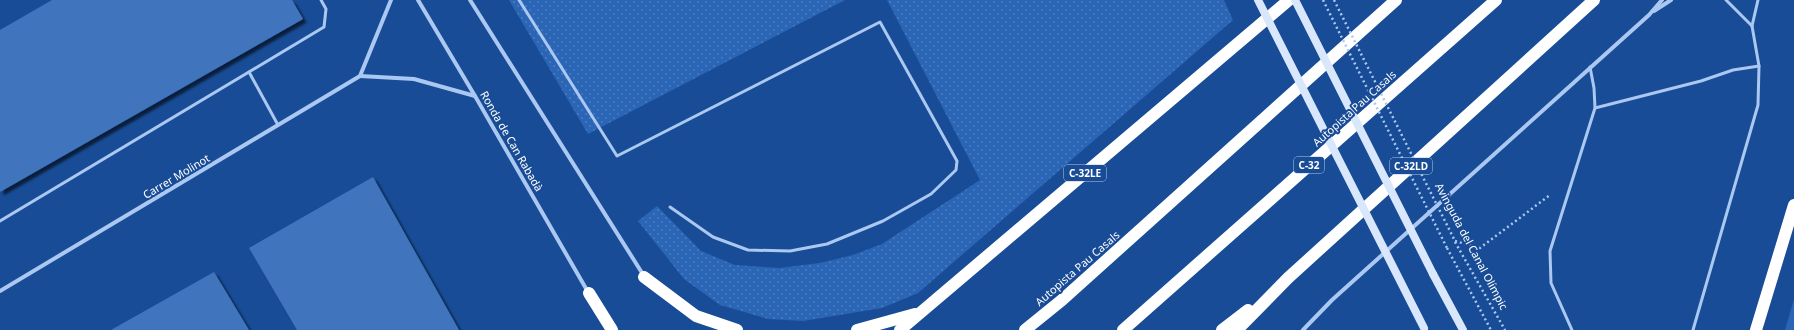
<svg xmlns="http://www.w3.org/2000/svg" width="1794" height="330" font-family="'Noto Sans',sans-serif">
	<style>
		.park { fill: url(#park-dots) }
		.pitch { fill: #2b65b5 }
		.building { fill: #4075be; filter: url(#shadow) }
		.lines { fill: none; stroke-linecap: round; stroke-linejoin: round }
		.path { stroke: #aac8f1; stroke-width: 2.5; stroke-dasharray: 2 3; stroke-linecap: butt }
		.lane { stroke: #aac8f1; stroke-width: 3 }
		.street { stroke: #aac8f1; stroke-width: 4 }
		.secondary { stroke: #d8e7fc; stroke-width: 8 }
		.highway { stroke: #fff; stroke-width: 12 }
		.path-bridge { stroke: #aac8f1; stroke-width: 2.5; stroke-dasharray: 2 3; stroke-linecap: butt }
		.secondary-bridge { stroke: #d8e7fc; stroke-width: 8 }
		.labels { text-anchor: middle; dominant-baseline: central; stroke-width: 4; stroke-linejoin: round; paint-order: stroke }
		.shield { fill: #184c96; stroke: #bac9e0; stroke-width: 1 }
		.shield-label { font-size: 10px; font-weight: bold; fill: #fff }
		.street-label { font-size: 11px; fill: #fff; stroke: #184c96 }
	</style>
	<defs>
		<pattern id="park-dots" width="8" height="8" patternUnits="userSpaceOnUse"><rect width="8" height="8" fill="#2b65b5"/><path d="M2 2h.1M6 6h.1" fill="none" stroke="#4b7cc0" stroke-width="1.8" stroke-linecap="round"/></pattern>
		<filter id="shadow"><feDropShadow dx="3.5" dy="3.5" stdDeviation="1" flood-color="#0009"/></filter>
	</defs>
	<rect width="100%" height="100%" fill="#184c96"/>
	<g class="park">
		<polygon points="509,0 845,0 588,134"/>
		<polygon points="887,0 1224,0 1233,20 918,293 882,308 803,321 768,319 720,305 684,279 638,221 657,206 701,251 735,265 779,268 820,263 853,255 882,244 980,180"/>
	</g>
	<polygon class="pitch" points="1794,299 1794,330 1785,330"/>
	<g class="building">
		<polygon points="52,0 292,0 303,19 0,192 0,30"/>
		<polygon points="373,177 459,330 297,330 249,248"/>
		<polygon points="214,272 249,330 111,330"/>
	</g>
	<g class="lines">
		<g class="path">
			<polyline points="1455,241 1480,248 1550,195"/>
			<polyline points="1455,242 1505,330"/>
			<polyline points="1447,248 1491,330"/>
		</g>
		<g class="lane">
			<polyline points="519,0 617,156 880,22 957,161 956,170 931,194 883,221 827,244 790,251 748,250 713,237 670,207"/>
			<polyline points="1726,0 1752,26"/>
			<polyline points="249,72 278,125"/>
			<polyline points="1595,108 1701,81 1733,70 1759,66"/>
			<polyline points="0,221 324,27 326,9 321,0"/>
			<polyline points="1572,330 1551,283 1550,251 1595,108 1594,88 1590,67"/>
			<polyline points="1693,330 1758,105 1759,66 1752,26 1758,0"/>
		</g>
		<g class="street">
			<polyline points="418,0 475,96 588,292"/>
			<polyline points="470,0 644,276"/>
			<polyline points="1654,11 1671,0"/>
			<polyline points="360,76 414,79 475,96"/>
			<polyline points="0,291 360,76 391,0"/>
			<polyline points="1303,330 1332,300 1649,15 1662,0"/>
		</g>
		<polyline class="secondary" points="1433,274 1463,330"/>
		<g class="highway">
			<polyline points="644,277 696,316 737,330"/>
			<polyline points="589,293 612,330"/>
			<polyline points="857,330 915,314"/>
			<polyline points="900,330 1289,0"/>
			<polyline points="1025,330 1062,300 1396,0"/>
			<polyline points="1123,330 1496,0"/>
			<polyline points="1222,330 1248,310"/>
			<polyline points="1237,330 1288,278 1594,0"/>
			<polyline points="1756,330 1794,205"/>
		</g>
		<g class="path-bridge">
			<polyline points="1323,0 1447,248"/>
			<polyline points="1334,0 1455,241"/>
		</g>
		<g class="secondary-bridge">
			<polyline points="1258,0 1424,328"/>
			<polyline points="1295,0 1433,274"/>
		</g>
	</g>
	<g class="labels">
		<g class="shield">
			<rect x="1294" y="157" width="30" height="16" rx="3"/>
			<rect x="1390" y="158" width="42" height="16" rx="3"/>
			<rect x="1064" y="165" width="42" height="16" rx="3"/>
		</g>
		<g class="shield-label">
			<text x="1309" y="165">C-32</text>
			<text x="1411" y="166">C-32LD</text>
			<text x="1085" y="173">C-32LE</text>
		</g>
		<g class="street-label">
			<text transform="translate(1354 108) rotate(-42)">Autopista Pau Casals</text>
			<text transform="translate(512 141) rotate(60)">Ronda de Can Rabadà</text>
			<text transform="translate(176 176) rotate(-31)">Carrer Molinot</text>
			<text transform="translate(1472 246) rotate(62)">Avinguda del Canal Olímpic</text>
			<text transform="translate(1077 268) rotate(-41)">Autopista Pau Casals</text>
		</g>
	</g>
</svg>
